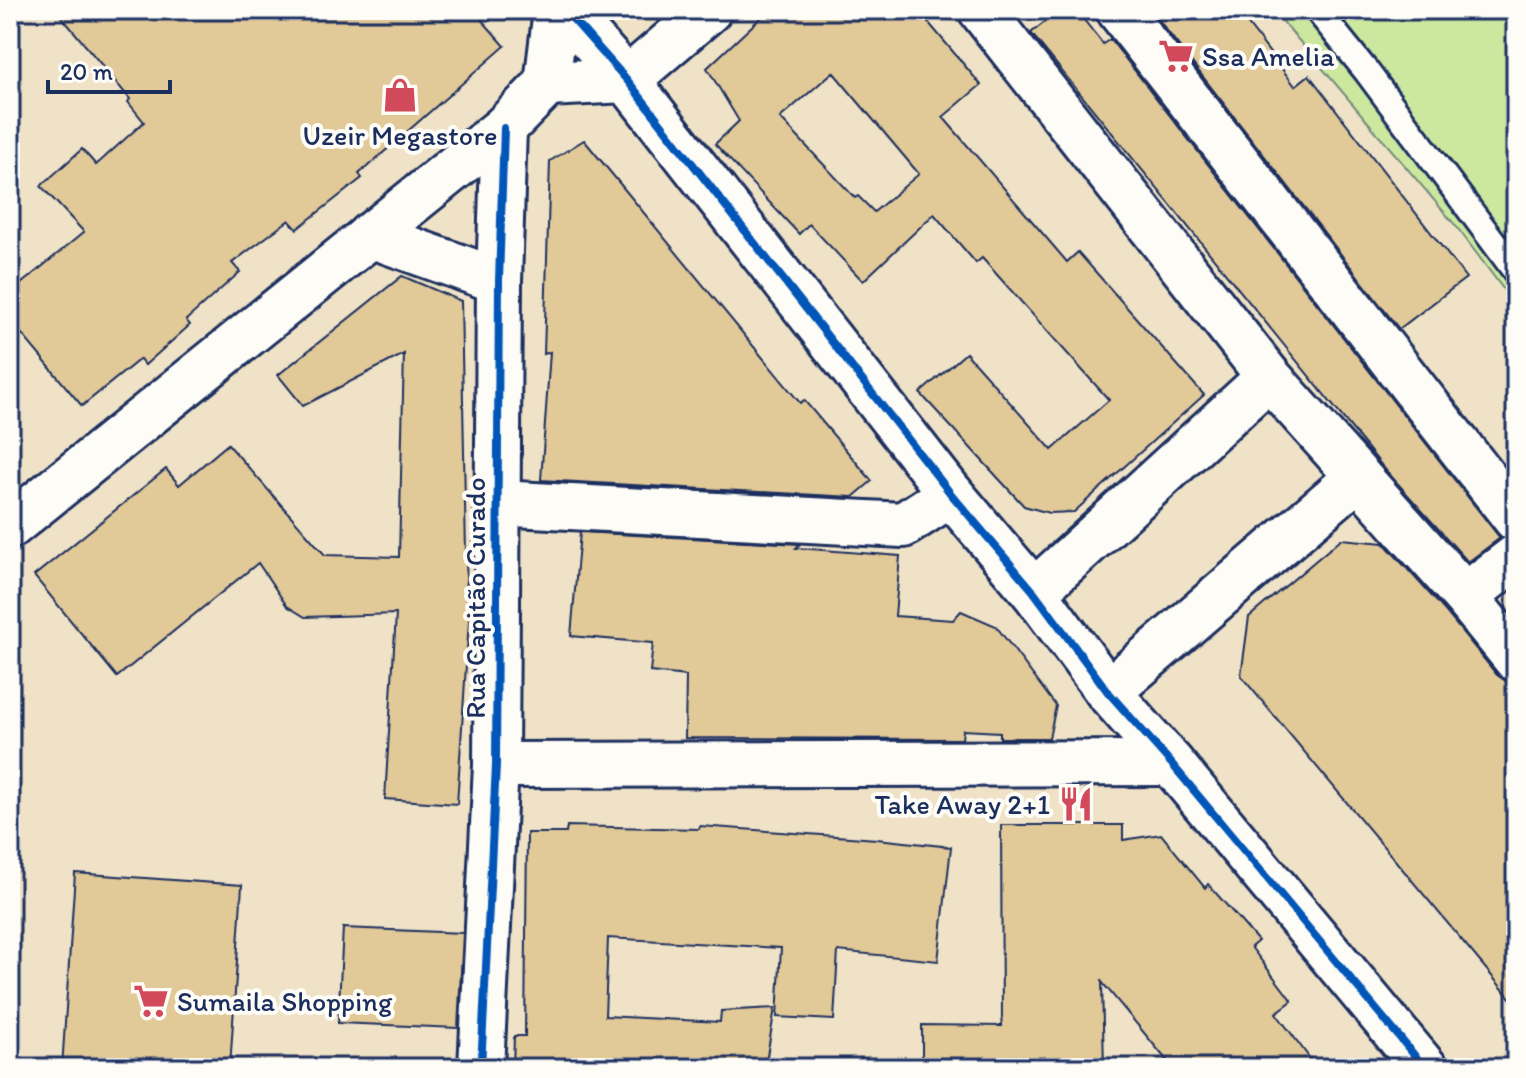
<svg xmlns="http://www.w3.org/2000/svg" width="1526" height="1078" font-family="Itim,sans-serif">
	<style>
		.built { fill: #efe2c6 }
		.green { fill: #cce89f; stroke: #748c7e; stroke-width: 2 }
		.building { fill: #e2c998; stroke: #1b2f5e; stroke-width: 2; fill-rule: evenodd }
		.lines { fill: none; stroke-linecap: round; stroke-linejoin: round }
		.lane-casing { stroke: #1b2f5e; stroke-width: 30 }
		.street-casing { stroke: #1b2f5e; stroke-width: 50 }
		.lane { stroke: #fdfcf7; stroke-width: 24 }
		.street { stroke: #fdfcf7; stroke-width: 44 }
		.cycleway-casing { stroke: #fdfcf7; stroke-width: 13 }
		.cycleway { stroke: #0057b8; stroke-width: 8 }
		.labels { text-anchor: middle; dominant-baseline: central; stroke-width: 8; stroke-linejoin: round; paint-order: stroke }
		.poi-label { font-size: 28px; fill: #1b2f5e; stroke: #fdfcf7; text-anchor: start }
		.street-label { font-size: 28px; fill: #1b2f5e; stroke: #fdfcf7 }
	</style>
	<rect width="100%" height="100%" fill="#f5edda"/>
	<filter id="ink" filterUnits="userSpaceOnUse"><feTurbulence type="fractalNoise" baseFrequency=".0125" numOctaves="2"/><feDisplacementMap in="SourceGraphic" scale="16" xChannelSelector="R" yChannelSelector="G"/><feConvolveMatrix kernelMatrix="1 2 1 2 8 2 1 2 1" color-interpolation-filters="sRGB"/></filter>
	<g filter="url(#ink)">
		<polygon class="built" points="10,10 1273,10 1516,297 1516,1068 10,1068"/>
		<polygon class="green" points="1273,10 1516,10 1516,306 1456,226"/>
		<g class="building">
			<polygon points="56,10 473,10 505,46 359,174 362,178 297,229 289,220 232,263 240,272 186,320 190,325 145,365 140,359 82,406 10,320 10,293 84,232 41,186 82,149 96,165 144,122 128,102 130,99"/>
			<path d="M 769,10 L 918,10 L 981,85 L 943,117 L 1067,262 L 1078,252 L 1204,395 L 1074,512 L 1049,513 L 1024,506 L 920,393 L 966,353 L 1052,450 L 1109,400 L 982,258 L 976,263 L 934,214 L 863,281 L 809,224 L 799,234 L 715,144 L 739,121 L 707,68 ZM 833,72 L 919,174 L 874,212 L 858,196 L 855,198 L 780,118 Z"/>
			<polygon points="1060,10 1076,10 1103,44 1110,39 1500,538 1468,562 1382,466 1031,33"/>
			<polygon points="1151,10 1237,10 1295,86 1309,75 1466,278 1399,329"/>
			<polygon points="584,140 800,403 804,400 872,481 853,497 541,480 550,352 544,354 550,161"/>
			<polygon points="402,276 461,301 467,604 470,604 457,804 385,799 396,614 305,617 287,606 258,563 117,677 34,576 166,469 179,485 228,444 325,555 399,557 404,354 303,406 278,375"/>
			<polygon points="1516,455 1516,478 1505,464"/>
			<polygon points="580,532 800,544 796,548 900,556 895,616 953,620 961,611 996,626 1056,706 1049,738 1000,738 1000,732 963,730 962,739 685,738 686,676 650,672 653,643 571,636"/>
			<polygon points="1341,539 1384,543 1446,612 1497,675 1516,687 1516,1005 1241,676 1249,617"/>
			<polygon points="1001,825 1123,825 1123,840 1161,834 1205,888 1208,884 1258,941 1251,947 1292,1001 1276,1013 1317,1068 1173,1068 1102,982 1104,1068 922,1068 922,1025 1002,1026"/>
			<polygon points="567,826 699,829 700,826 877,839 951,847 938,961 838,951 834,1020 777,1017 781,948 608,938 605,1016 720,1022 721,1011 775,1008 765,1068 681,1068 598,1063 598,1068 513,1068 514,1036 525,1036 527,833 566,833"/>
			<polygon points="75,873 242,885 230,1068 62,1068"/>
			<polygon points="343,928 463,933 458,1028 338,1023"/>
		</g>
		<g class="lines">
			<g class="lane-casing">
				<polyline id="lane" points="1317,10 1367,72 1516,272"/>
			</g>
			<g class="street-casing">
				<g id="street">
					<polyline points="565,10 627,80 951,494 1034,592 1108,692 1171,763 1425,1068"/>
					<polyline points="981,10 1269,377 1465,596 1516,659"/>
					<polyline points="1119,10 1516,519"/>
					<polyline points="547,84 627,80 709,10"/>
					<polyline points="370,235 499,281"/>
					<polyline points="497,503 903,525 951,494"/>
					<polyline points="10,526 504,128 547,84 556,10"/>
					<polyline points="1034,592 1269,377"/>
					<polyline points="1465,596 1516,557"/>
					<polyline points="1108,692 1358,477"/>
					<polyline points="496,765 1171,763"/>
					<polyline points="481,1068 496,765 499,281 504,128"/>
				</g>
			</g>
			<use href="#lane" class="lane"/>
			<use href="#street" class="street"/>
			<g class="cycleway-casing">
				<g id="cycleway">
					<polyline points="565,10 627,80 951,494 1034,592 1108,692 1171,763 1425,1068"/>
					<polyline points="481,1068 496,765 499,281 504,128"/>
				</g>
			</g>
			<use href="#cycleway" class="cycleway"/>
		</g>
	</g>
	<defs>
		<g id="supermarket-bare" transform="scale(2.76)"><path d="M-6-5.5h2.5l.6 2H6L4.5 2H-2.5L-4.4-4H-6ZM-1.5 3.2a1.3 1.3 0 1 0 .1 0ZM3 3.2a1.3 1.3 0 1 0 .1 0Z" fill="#d1495b" stroke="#fdfcf7" stroke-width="2.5" paint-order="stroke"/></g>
		<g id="shop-bare" transform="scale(2.76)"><path d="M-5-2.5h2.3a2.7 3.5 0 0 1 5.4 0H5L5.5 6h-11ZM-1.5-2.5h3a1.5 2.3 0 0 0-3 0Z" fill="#d1495b" stroke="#fdfcf7" stroke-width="2.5" paint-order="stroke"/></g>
		<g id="restaurant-bare" transform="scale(2.76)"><path d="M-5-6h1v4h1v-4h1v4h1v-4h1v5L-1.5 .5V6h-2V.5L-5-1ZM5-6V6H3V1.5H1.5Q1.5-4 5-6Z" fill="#d1495b" stroke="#fdfcf7" stroke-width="2.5" paint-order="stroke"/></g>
	</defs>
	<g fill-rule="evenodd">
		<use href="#supermarket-bare" x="1176" y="56"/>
		<use href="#shop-bare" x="400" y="95"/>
		<use href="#restaurant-bare" x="1076" y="804"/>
		<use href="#supermarket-bare" x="151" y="1001"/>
	</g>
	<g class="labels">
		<g class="poi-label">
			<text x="1202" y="56">Ssa Amelia</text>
			<text x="400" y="135" text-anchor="middle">Uzeir Megastore</text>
			<text x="1050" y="804" text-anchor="end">Take Away 2+1</text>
			<text x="177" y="1001">Sumaila Shopping</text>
		</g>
		<g class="street-label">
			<text transform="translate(475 598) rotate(-90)">Rua Capitão Curado</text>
		</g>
	</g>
	<rect width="1526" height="1078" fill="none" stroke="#fdfcf7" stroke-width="40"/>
	<rect x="20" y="20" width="1486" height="1038" fill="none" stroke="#1b2f5e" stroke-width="3" filter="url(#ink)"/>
	<path d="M48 80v12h122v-12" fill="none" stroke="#1b2f5e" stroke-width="4"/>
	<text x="60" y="80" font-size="24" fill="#1b2f5e" stroke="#fdfcf7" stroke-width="6" paint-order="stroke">20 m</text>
</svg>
